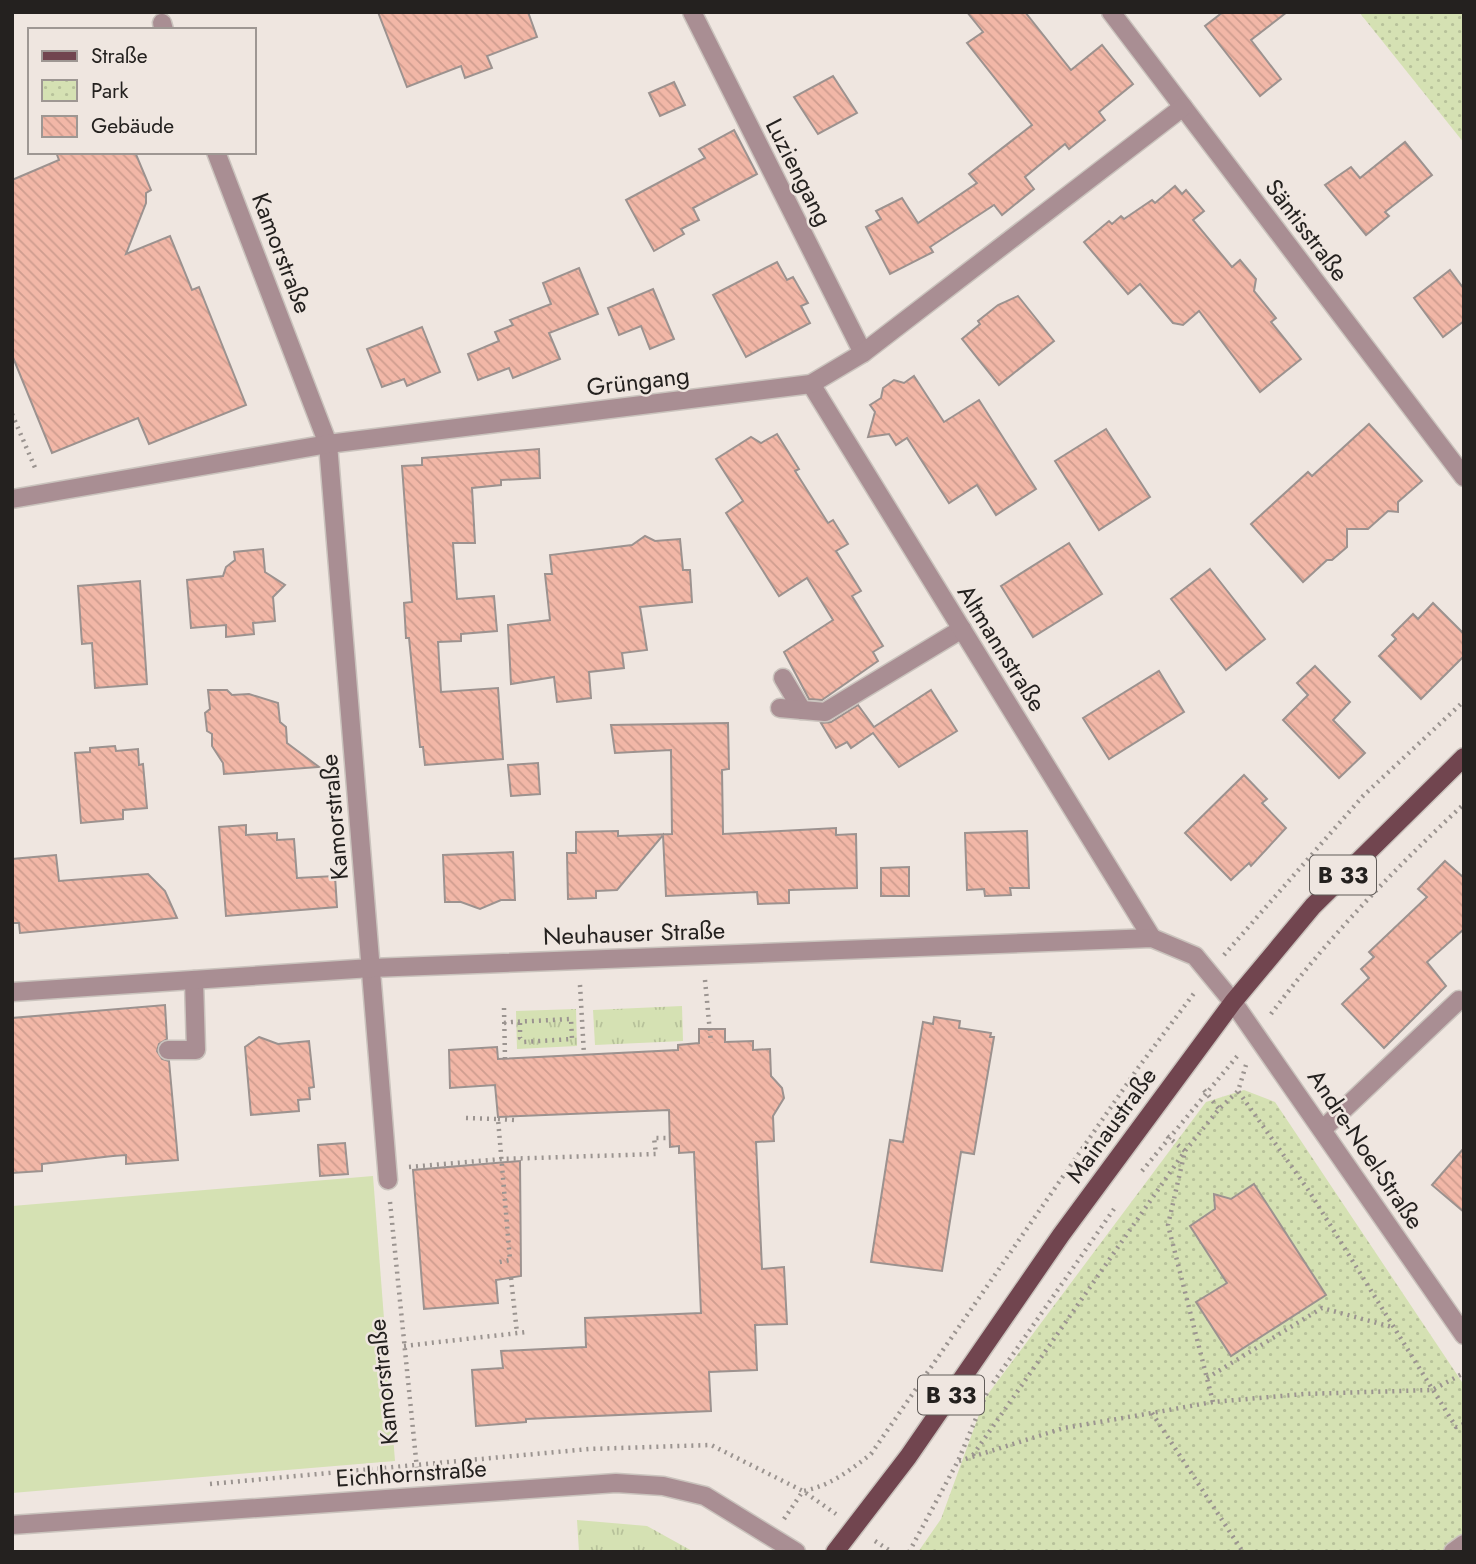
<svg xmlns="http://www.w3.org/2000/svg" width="1476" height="1564" font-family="Jost,sans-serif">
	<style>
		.grass { fill: url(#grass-tufts) }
		.park { fill: url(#park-dots) }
		.pitch { fill: #d5e1b3 }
		.building { fill: url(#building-back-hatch); stroke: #9c928f; stroke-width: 2 }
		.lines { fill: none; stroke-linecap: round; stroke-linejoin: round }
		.service-casing { stroke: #cac3bd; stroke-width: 21 }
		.minor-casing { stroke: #cac3bd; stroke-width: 21 }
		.primary-casing { stroke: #cac3bd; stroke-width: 21 }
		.path { stroke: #9b9490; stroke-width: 4.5; stroke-dasharray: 2 5; stroke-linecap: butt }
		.service { stroke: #a98e93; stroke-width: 18 }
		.minor { stroke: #a98e93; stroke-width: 18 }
		.primary { stroke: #71454f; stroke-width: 18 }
		.labels { text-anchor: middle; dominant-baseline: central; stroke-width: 5; stroke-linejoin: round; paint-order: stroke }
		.shield { fill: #efe6e0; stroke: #615c59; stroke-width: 2 }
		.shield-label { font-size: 23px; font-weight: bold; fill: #24211f }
		.street-label { font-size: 24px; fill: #24211f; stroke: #efe6e0 }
	</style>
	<defs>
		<pattern id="grass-tufts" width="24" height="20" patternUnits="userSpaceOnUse" patternTransform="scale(1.75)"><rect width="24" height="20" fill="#d5e1b3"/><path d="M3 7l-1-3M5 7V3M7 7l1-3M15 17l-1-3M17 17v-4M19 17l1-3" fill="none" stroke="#b7c19a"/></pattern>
		<pattern id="park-dots" width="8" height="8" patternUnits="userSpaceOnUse" patternTransform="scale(1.75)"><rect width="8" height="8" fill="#d5e1b3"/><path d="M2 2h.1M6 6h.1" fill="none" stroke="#b7c19a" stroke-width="1.8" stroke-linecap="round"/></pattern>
		<pattern id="building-back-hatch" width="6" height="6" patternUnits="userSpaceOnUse" patternTransform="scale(1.75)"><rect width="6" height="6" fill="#f2b7a7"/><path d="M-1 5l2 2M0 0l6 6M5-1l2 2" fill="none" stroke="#cf9d8f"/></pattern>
	</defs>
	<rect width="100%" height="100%" fill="#efe6e0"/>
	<g class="grass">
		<polygon points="682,1006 683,1041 595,1045 593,1010"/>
		<polygon points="576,1009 577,1046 517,1049 516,1011"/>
		<polygon points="577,1520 647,1526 694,1552 579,1552"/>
	</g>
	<g class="park">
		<polygon points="1359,12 1464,12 1464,143"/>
		<polygon points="1244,1090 1275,1102 1464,1385 1464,1552 918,1552 941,1519 985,1398 1206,1102"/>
	</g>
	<polygon class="pitch" points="373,1176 395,1461 12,1493 12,1206"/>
	<g class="building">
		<polygon points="378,12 528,12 537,37 487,56 492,68 465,78 461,66 407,87"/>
		<polygon points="967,12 1025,12 1071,70 1102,45 1133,84 1099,112 1105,120 1069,149 1065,144 1025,177 1034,189 1002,215 994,205 930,247 933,252 890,274 866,227 881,219 876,211 902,198 918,223 977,183 969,174 1032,125 967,43 983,32"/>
		<polygon points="1223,12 1287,12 1251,40 1281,79 1260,96 1205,26"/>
		<polygon points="833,76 857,113 818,134 794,97"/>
		<polygon points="674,82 685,105 660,116 649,93"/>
		<polygon points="734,130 757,174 693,208 699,220 681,229 684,234 654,251 626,200 705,158 699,149"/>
		<polygon points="1405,142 1432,175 1385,212 1389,216 1366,235 1325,185 1351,167 1360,178"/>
		<polygon points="56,152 135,152 151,190 146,193 146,203 126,254 170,236 192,290 199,287 246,405 149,444 138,418 52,453 12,355 12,180 59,160"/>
		<polygon points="1175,186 1182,194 1186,190 1204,211 1193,220 1232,267 1240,260 1256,279 1254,291 1276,318 1271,322 1301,359 1260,392 1199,311 1183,325 1173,323 1140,284 1128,294 1084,242 1109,221 1112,224 1121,216 1124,219 1152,200 1155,203"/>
		<polygon points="777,262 787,280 793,277 808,303 801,306 810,323 746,357 713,295"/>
		<polygon points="579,268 598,314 549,333 560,359 513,378 509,368 478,380 468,354 499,341 495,332 513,325 510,320 551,304 543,283"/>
		<polygon points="1450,270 1464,289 1464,321 1443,337 1414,298"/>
		<polygon points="653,289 674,339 650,349 641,326 619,335 608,308"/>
		<polygon points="1018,296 1054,341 999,385 962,339 980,324 978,321 998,305"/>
		<polygon points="422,327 440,372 407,386 404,379 382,387 367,349"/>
		<polygon points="914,376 944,422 979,400 1036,489 996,515 977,485 949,503 907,438 896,445 889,434 868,437 875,412 870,405 881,398 883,388 894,380 904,383"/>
		<polygon points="1369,424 1422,481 1398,502 1398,512 1388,511 1368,529 1347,529 1347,547 1332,560 1327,560 1303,582 1251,524 1308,472 1312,476"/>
		<polygon points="1106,429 1150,497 1099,530 1055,461"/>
		<polygon points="777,434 799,469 795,471 828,523 833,520 848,544 836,551 861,591 852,596 883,646 873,652 878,661 822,700 809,699 784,652 833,620 807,578 779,596 726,513 743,501 716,459 751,437 761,443"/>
		<polygon points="539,449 540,478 501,480 501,485 472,488 475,543 453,543 457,599 494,596 497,631 461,634 461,641 438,642 441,692 498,688 503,759 425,765 423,747 420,747 409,638 406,638 404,603 412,602 402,466 422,465 422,458"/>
		<polygon points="645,536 655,541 680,539 683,570 690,570 692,602 640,607 647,650 622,653 624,668 589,672 591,698 557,702 554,677 511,684 508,625 550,620 545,574 552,574 550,555 632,545"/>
		<polygon points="1069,543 1102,594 1033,637 1001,586"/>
		<polygon points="263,549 265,572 285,585 273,597 275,621 253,623 254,634 226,637 226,625 191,628 187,580 223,576 226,567 235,560 234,552"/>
		<polygon points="1210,569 1265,639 1226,670 1171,599"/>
		<polygon points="140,581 147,684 95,688 92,643 82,644 78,586"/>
		<polygon points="1433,603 1464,634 1464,656 1421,699 1379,656 1396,639 1392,635 1413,614 1418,619"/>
		<polygon points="1315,666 1350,702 1333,720 1365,753 1339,778 1283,720 1308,695 1297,683"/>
		<polygon points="1159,671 1184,712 1109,759 1083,718"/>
		<polygon points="208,690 227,690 232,695 249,694 278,703 280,722 286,727 287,743 319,767 224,774 223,763 212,746 212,734 207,731 205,713 210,709"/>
		<polygon points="931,690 957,731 899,767 873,733 851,748 847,742 836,748 821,723 831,722 858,705 874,727"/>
		<polygon points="728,723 729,769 722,770 723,834 836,828 836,835 856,834 857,888 789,890 789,903 758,904 757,892 666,896 663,835 617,890 596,891 596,898 568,899 567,853 576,853 576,832 618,831 618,836 672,834 671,750 615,753 611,725"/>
		<polygon points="115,746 116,751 138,749 139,765 143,764 147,808 123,810 123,819 81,823 75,753 90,752 90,748"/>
		<polygon points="538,763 540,794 511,796 508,765"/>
		<polygon points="1244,775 1267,799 1262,803 1286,828 1251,866 1249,863 1231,880 1185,833"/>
		<polygon points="246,825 246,835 277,833 277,840 294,839 297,878 335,876 337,907 226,916 219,827"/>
		<polygon points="1027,831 1029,888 1010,888 1011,895 985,896 984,889 967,890 965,833"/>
		<polygon points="513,852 515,900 501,900 480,909 461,902 445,902 443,855"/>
		<polygon points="56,855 59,881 148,874 165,891 177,918 20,933 19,923 12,923 12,859"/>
		<polygon points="1445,861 1464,878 1464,929 1427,962 1446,986 1384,1048 1342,1004 1369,978 1361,969 1374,957 1369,952 1427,897 1418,889"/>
		<polygon points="909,867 909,896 881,896 881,868"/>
		<polygon points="165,1005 167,1039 159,1044 157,1051 162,1059 169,1061 178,1160 126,1164 126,1155 113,1156 42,1164 42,1171 12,1173 12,1018"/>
		<polygon points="934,1017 960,1021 959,1028 991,1033 990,1037 994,1037 974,1154 961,1152 942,1271 871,1262 890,1140 903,1142 923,1022 933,1024"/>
		<polygon points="699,1029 725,1029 725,1042 753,1041 753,1050 770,1049 771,1076 782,1088 784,1098 773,1116 774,1141 756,1142 762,1269 784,1267 787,1324 755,1325 757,1370 709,1372 711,1411 526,1419 526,1422 476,1426 472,1370 503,1368 501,1351 586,1347 585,1318 701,1313 694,1152 679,1153 679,1146 670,1147 669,1110 498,1117 495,1085 450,1088 449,1050 497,1047 498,1059 678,1050 678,1045 699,1043"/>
		<polygon points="259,1037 278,1044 309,1041 314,1087 309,1088 310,1099 298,1100 299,1111 251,1115 245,1047"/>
		<polygon points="345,1143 348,1174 320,1176 318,1145"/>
		<polygon points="1464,1148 1464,1212 1432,1185"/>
		<polygon points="520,1161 521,1276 496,1280 498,1303 424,1309 413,1170"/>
		<polygon points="1254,1184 1326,1295 1231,1356 1196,1302 1227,1283 1190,1226 1215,1209 1214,1194 1231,1199"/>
	</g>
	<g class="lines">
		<g class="service-casing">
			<g id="service">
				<polyline points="783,678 802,710"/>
				<polyline points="780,708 825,712 962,629"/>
				<polyline points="168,1050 196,1050 194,980"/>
				<polyline points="1323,1129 1459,1000"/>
				<polyline points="1453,1552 1464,1544"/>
			</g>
		</g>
		<g class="minor-casing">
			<g id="minor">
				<polyline points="692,12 863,353"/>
				<polyline points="1111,12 1464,477"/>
				<polyline points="162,23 164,30"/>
				<polyline points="216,152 328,444 388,1180"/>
				<polyline points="811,384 1152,938"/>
				<polyline points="12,499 328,444 811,384 863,353 1183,107"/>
				<polyline points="12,992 371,968 1152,938 1195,956 1233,1002 1464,1335"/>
				<polyline points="12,1525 616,1483 663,1486 705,1496 796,1552"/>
			</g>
		</g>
		<g class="primary-casing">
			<polyline id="primary" points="835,1552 908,1457 1061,1235 1233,1002 1313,906 1464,757"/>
		</g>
		<g class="path">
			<polyline points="12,414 36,470"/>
			<polyline points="1224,955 1363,796 1464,701"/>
			<polyline points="705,980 711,1043"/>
			<polyline points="580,985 584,1055"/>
			<polyline points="504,1008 505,1058"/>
			<path d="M 1271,1014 C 1327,939 1395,868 1464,804"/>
			<polyline points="504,1023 512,1022 571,1019 572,1039 524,1042 520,1038 520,1022"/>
			<polyline points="1246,1065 1238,1091 1309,1191 1456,1427 1464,1424"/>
			<polyline points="1204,1090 1219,1109"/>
			<polyline points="466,1118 498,1119 510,1260 495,1263"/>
			<polyline points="498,1119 514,1120 513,1116"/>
			<polyline points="1167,1136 1185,1151 1168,1225 1213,1402"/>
			<polyline points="409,1167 502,1159 656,1154 654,1138 670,1138"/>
			<polyline points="1142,1171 1239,1054"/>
			<polyline points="390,1202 417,1469"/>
			<polyline points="511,1278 517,1333"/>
			<polyline points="404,1346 527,1332"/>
			<polyline points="1207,1378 1322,1308 1392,1327"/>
			<polyline points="993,1383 1114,1209"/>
			<polyline points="1152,1413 1243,1552"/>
			<polyline points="973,1455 1185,1151 1219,1109 1238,1091"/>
			<polyline points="959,1461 1064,1428 1152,1413 1213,1402 1304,1394 1432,1390 1464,1373"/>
			<polyline points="210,1484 589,1449 711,1445 803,1491 836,1514"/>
			<path d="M 784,1519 L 803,1491 C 830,1486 849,1471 871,1454 L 1138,1068 L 1195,992"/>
			<polyline points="875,1541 892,1552"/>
			<polyline points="909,1552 958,1461 988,1390"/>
		</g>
		<use href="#service" class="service"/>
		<use href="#minor" class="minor"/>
		<use href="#primary" class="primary"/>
	</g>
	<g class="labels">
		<g class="shield">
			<rect x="1310" y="855.5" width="66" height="39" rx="5"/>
			<rect x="918" y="1375.5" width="66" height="39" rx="5"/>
		</g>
		<g class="shield-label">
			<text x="1343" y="875">B 33</text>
			<text x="951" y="1395">B 33</text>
		</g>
		<g class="street-label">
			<text transform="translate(799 172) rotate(63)">Luziengang</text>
			<text transform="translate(1307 230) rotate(53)">Säntisstraße</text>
			<text transform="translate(282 253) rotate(69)">Kamorstraße</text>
			<text transform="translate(638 381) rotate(-7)">Grüngang</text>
			<text transform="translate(1002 648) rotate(58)">Altmannstraße</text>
			<text transform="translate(334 817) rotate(-95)">Kamorstraße</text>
			<text transform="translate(634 933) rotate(-2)">Neuhauser Straße</text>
			<text transform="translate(1111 1125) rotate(-54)">Mainaustraße</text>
			<text transform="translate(1366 1149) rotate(56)">Andre-Noel-Straße</text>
			<text transform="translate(383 1382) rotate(-96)">Kamorstraße</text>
			<text transform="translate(411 1473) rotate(-4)">Eichhornstraße</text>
		</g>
	</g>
	<rect width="1476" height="1564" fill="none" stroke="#24211f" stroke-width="28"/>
	<rect x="28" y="28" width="228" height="126" fill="#efe6e0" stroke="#9e9793" stroke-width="2"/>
	<rect x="42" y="51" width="35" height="10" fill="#71454f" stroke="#9e9793" stroke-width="2"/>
	<text x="91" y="63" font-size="21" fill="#24211f">Straße</text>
	<rect x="42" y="80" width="35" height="21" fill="url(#park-dots)" stroke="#9e9793" stroke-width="2"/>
	<text x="91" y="98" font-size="21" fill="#24211f">Park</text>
	<rect x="42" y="116" width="35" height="21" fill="url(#building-back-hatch)" stroke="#9e9793" stroke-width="2"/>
	<text x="91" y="133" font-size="21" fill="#24211f">Gebäude</text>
</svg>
